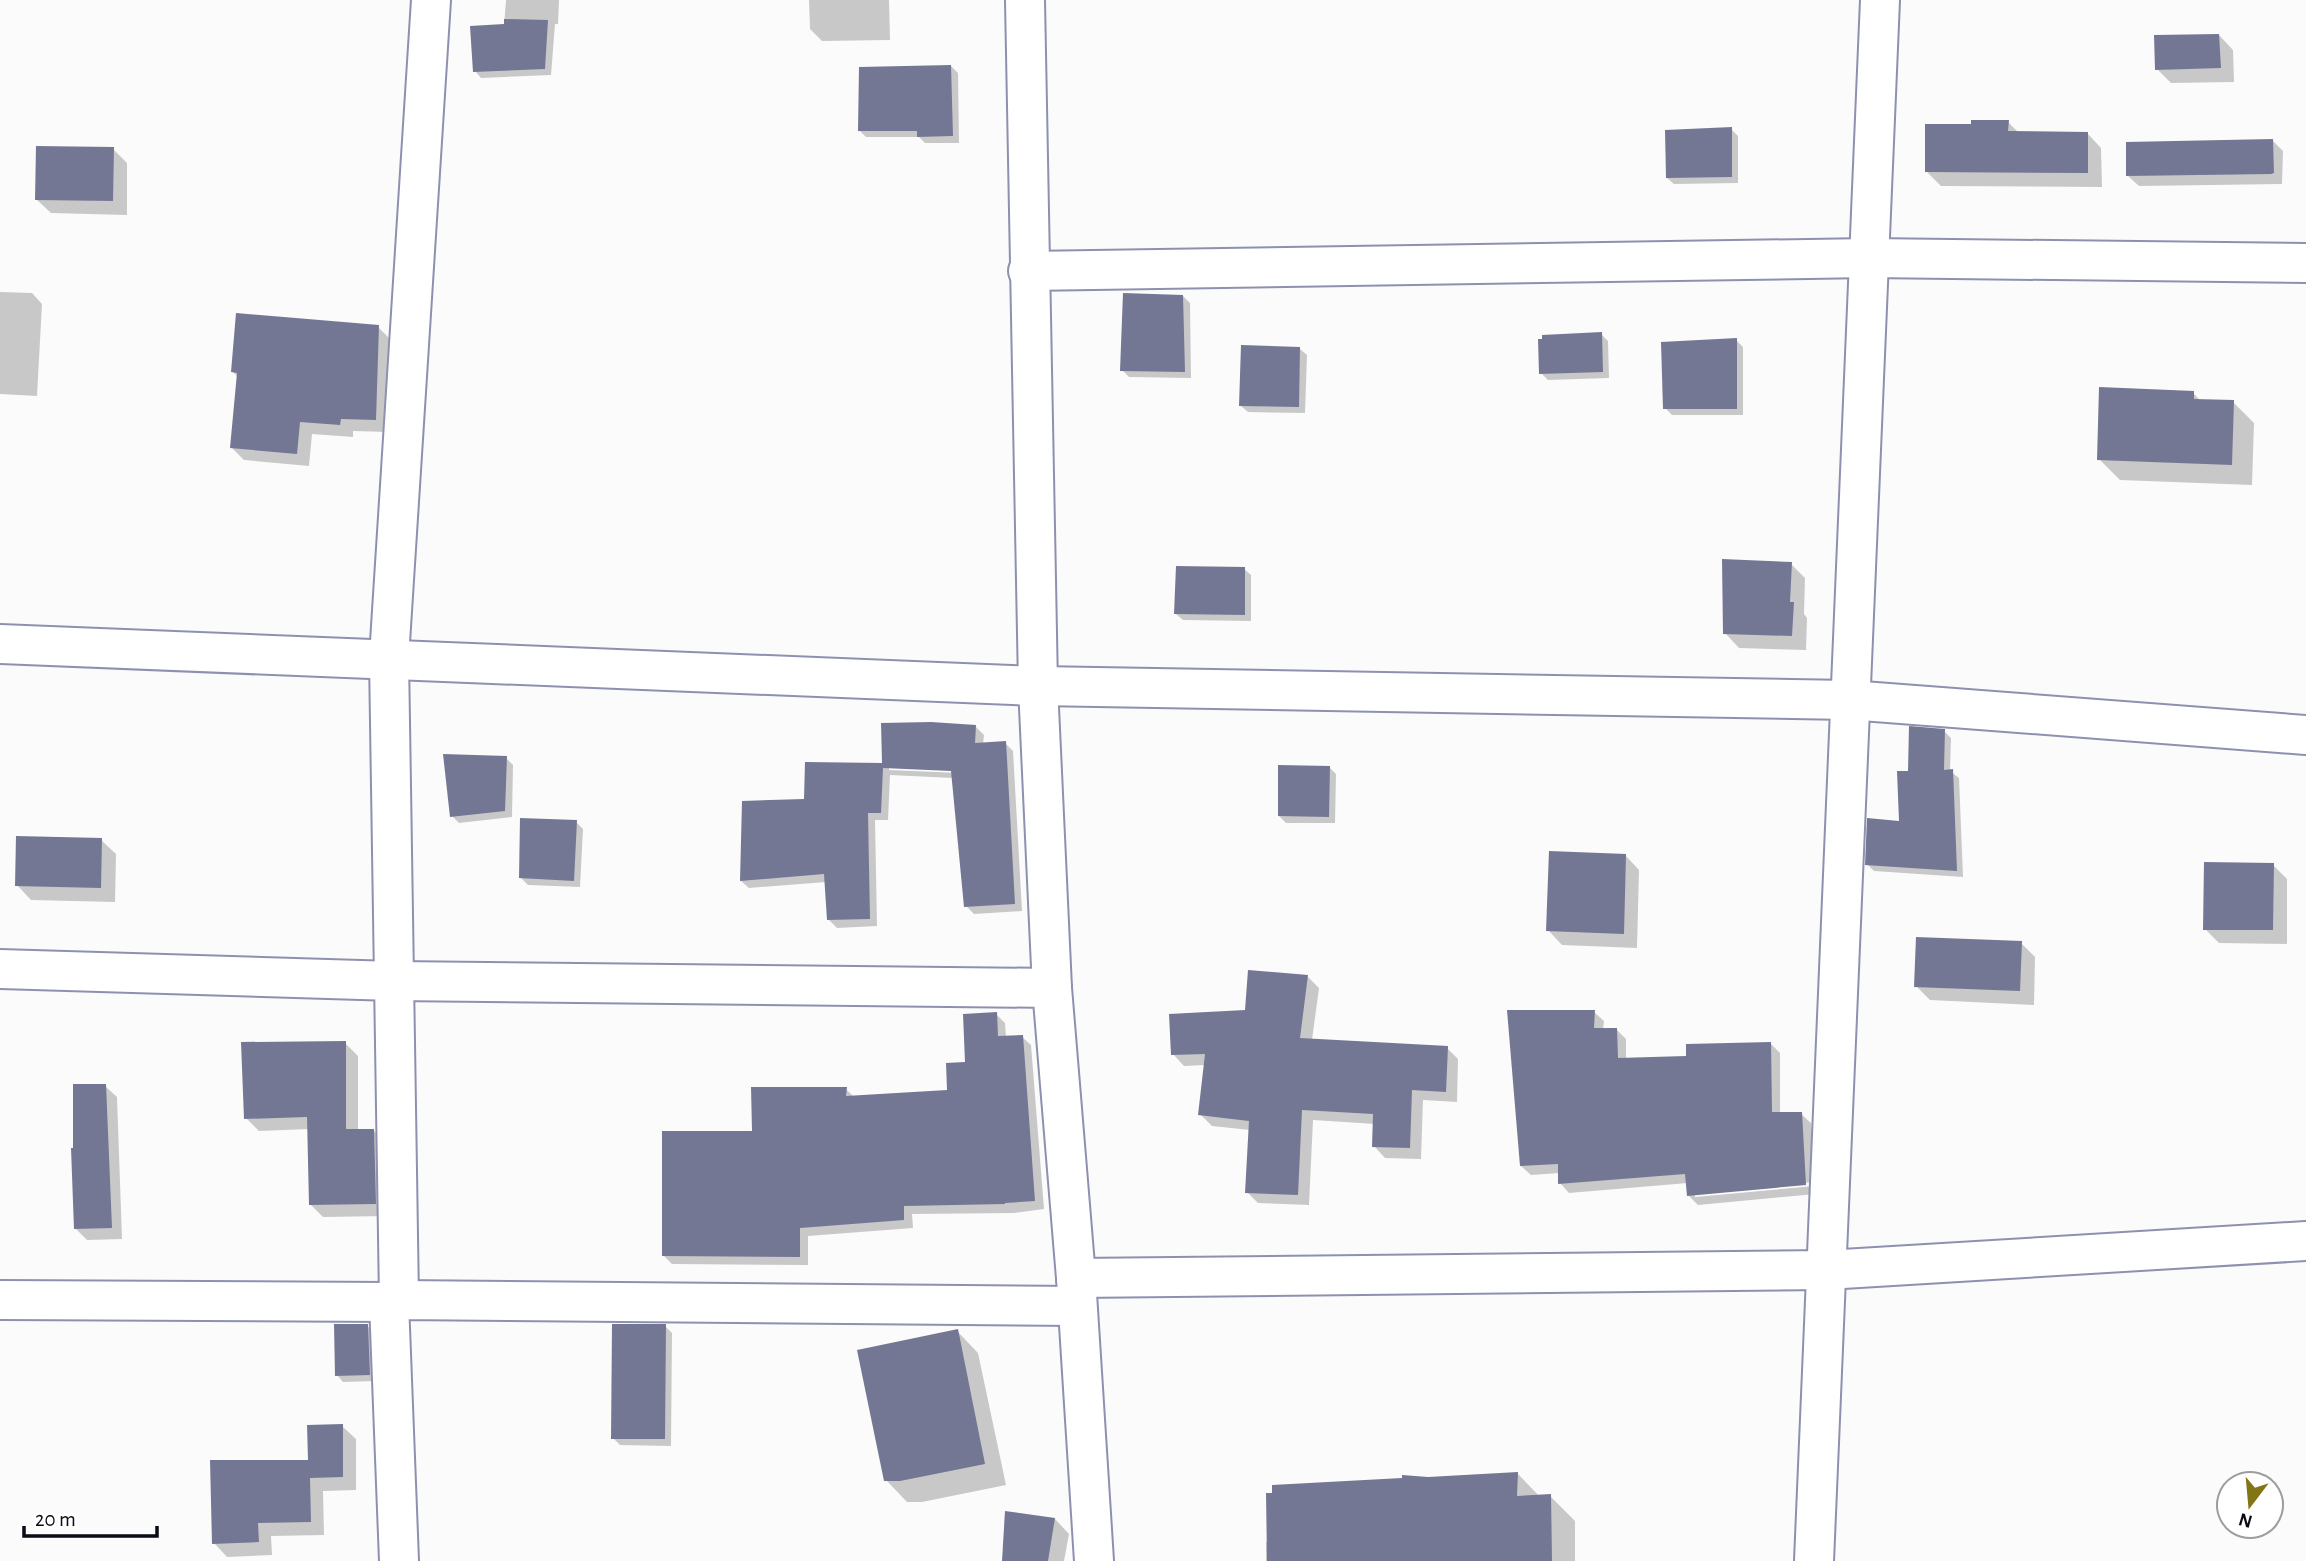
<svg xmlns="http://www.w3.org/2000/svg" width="2306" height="1561" font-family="'Alegreya Sans',sans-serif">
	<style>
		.shadow { fill: #0003; fill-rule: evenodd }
		.building { fill: #737794 }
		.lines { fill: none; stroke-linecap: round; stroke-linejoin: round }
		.minor-casing { stroke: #8d91af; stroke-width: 42 }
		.minor { stroke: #fff; stroke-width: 38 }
	</style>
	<rect width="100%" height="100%" fill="#fbfbfb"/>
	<g class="shadow">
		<polygon points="506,0 559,0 558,24 555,24 551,75 481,78 475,71 504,26"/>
		<polygon points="809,0 889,0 890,40 822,41 810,29"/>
		<polygon points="2219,35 2233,50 2234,82 2171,83 2157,69"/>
		<polygon points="951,66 958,73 959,143 925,143 919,137 866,137 859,130"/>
		<polygon points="2008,122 2019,133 2087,133 2101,148 2102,187 1941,186 1927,172 1973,126"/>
		<polygon points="1731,129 1738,136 1738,183 1674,184 1667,178"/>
		<polygon points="2272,140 2283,151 2282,184 2139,186 2128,176"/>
		<polygon points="113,149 127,163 127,215 51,213 36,199"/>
		<polygon points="0,292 32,293 42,304 37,396 0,394"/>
		<polygon points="1183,296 1190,303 1191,378 1129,377 1122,370"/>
		<polygon points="378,327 391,340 388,432 353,431 353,437 312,434 309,466 244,460 231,447 238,377 233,372"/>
		<polygon points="1601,334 1608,341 1609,378 1548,380 1541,373"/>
		<polygon points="1736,340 1743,347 1743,415 1672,415 1665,408"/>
		<polygon points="1300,349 1307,355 1305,413 1248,412 1241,406"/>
		<polygon points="2193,393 2201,401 2233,402 2254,423 2252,485 2120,480 2099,459"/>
		<polygon points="1791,564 1805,578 1804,614 1807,618 1806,650 1739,648 1725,633"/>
		<polygon points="1244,569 1251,575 1251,621 1183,620 1176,614"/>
		<path d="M 976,727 L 984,735 L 983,744 L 1005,743 L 1013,751 L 1022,911 L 974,914 L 966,906 L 953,778 L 890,775 L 888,820 L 875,820 L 877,926 L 837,928 L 829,920 L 826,882 L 749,888 L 741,881 L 806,801 ZM 889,766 L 960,770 L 960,773 L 889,770 Z"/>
		<polygon points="1944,731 1951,738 1950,771 1959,778 1963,877 1874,871 1867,864 1901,823 1910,773"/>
		<polygon points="506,758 513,765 512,817 459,823 452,816"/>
		<polygon points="1329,767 1336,774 1335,823 1286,823 1279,816"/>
		<polygon points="576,822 583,829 580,887 528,885 521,878"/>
		<polygon points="101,840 116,854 115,902 31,900 17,885"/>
		<polygon points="1625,855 1639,870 1637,948 1562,945 1548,930"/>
		<polygon points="2273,865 2287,879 2287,944 2219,943 2205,929"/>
		<polygon points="2021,943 2035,957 2034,1005 1930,1000 1916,986"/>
		<polygon points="1308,977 1319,988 1312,1040 1447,1048 1458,1059 1457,1102 1423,1100 1421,1159 1385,1158 1374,1146 1375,1124 1313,1120 1309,1205 1258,1203 1247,1192 1250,1130 1212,1126 1200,1114 1205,1065 1184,1066 1173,1054"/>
		<polygon points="1594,1012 1604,1021 1603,1030 1617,1030 1626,1039 1626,1059 1688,1057 1770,1043 1780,1053 1780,1114 1801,1114 1811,1123 1814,1182 1695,1194 1695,1197 1814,1186 1815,1194 1698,1205 1688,1195 1688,1183 1569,1193 1560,1183 1560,1173 1531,1175 1521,1166"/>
		<polygon points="996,1014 1005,1023 1006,1037 1022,1037 1031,1045 1044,1209 1014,1213 912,1214 913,1228 808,1236 808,1265 672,1264 663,1255 753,1132 846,1089 854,1097 949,1092"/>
		<polygon points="345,1043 358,1056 358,1131 374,1131 387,1144 388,1216 323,1217 310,1204 309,1129 259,1131 246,1118"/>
		<polygon points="105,1086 117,1097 122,1239 87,1240 76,1229"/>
		<polygon points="367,1326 374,1332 376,1381 343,1382 337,1375"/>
		<polygon points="665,1326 672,1333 671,1446 620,1445 613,1438"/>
		<polygon points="957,1331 978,1353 1006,1485 922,1502 907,1502 886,1480"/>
		<polygon points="342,1426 356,1439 356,1490 323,1491 324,1535 271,1536 272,1555 227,1557 214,1543 309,1462"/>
		<polygon points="1518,1474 1540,1497 1550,1496 1575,1521 1575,1561 1266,1561 1266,1542 1404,1480"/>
		<polygon points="1055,1519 1069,1534 1064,1561 1004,1561"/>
	</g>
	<g class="building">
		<polygon points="504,19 548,20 545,69 473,72 470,26 504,24"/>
		<polygon points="2219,34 2221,68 2155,70 2154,35"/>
		<polygon points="951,65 953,136 917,137 917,131 858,131 859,67"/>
		<polygon points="1971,120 2009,120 2008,131 2088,132 2088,173 1925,172 1925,124 1971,124"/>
		<polygon points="1732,127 1732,177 1666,178 1665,130"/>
		<polygon points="2273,139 2274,173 2271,174 2126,176 2126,142"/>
		<polygon points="36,146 114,147 113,201 35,200"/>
		<polygon points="1123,293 1183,295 1185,372 1120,371"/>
		<polygon points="236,313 379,325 376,420 341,419 340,425 300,422 297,454 230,448 237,373 231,372"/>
		<polygon points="1602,332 1603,372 1539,374 1538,339 1542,339 1542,335"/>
		<polygon points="1737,338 1737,409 1663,409 1661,342"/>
		<polygon points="1241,345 1300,347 1299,407 1239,406"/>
		<polygon points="2099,387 2194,391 2194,399 2234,400 2232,465 2097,460"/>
		<polygon points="1722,559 1792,562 1790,602 1794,602 1792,636 1723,634"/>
		<polygon points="1176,566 1245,567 1245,615 1174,614"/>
		<polygon points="931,722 976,725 975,743 1006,741 1015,904 964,907 951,771 883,768 881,813 868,813 870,919 827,920 824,874 740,881 742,801 804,799 805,762 882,763 881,723"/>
		<polygon points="1909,726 1945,729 1944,770 1953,769 1957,871 1865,865 1867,818 1899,821 1897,771 1908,771"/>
		<polygon points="443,754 507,756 505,811 450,817"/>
		<polygon points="1278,765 1330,766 1329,817 1278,816"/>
		<polygon points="520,818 577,820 574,881 519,878"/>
		<polygon points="16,836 102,838 101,888 15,886"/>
		<polygon points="1549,851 1626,854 1624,934 1546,931"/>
		<polygon points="2204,862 2274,863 2273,930 2203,930"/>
		<polygon points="1916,937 2022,941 2020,991 1914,987"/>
		<polygon points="1248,970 1308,975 1300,1038 1448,1046 1446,1092 1412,1090 1410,1148 1372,1147 1373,1114 1302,1110 1298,1195 1245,1193 1249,1121 1198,1115 1205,1054 1171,1055 1169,1014 1245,1010"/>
		<polygon points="1507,1010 1595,1010 1594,1028 1617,1028 1618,1058 1686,1056 1686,1044 1771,1042 1772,1112 1802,1112 1806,1185 1687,1196 1685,1174 1558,1184 1558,1164 1520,1166"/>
		<polygon points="997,1012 998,1036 1023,1035 1035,1201 1005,1203 1005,1204 904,1206 904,1220 800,1228 800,1257 662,1256 662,1131 752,1131 751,1087 847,1087 846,1096 947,1090 946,1063 965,1062 963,1014"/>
		<polygon points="346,1041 346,1129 374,1129 376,1204 309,1205 307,1117 244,1119 241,1042"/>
		<polygon points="73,1084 106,1084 112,1228 74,1229 71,1148 73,1148"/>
		<polygon points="334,1324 368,1324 370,1375 335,1376"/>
		<polygon points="612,1324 666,1324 665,1439 611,1439"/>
		<polygon points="958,1329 985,1464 900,1481 884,1481 857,1350"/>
		<polygon points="343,1424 343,1477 310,1478 311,1522 258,1523 259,1542 212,1544 210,1460 308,1460 307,1425"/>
		<polygon points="1518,1472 1517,1496 1551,1494 1552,1561 1267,1561 1266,1493 1272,1493 1272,1485 1402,1478 1402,1475 1428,1477"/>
		<polygon points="1005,1511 1055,1518 1048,1561 1002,1561"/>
	</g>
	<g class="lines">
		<g class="minor-casing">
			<g id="minor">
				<polyline points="1025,0 1038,686 1052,988 1076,1278 1094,1561"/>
				<polyline points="1028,271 1869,258 2306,263"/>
				<polyline points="0,644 1038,686 1849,700 2306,735"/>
				<polyline points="0,969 394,981 1052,988"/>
				<polyline points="1076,1278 1826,1270 2306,1241"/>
				<polyline points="0,1300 389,1302 399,1300 1077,1306"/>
				<polyline points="399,1300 389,658 431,0"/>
				<polyline points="389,1302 399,1561"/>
				<polyline points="1814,1561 1880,0"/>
			</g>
		</g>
		<use href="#minor" class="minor"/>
	</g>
	<g transform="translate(2250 1505) rotate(196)"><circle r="33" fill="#ffffff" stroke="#9d9da1" stroke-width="2"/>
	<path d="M0-5L12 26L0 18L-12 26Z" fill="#837416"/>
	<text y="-10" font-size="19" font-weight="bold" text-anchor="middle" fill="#090b15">N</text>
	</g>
	<path d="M24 1526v10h133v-10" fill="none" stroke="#090b15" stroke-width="3.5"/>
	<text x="35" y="1526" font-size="21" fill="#090b15" stroke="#ffffff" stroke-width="5" paint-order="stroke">20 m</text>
</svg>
